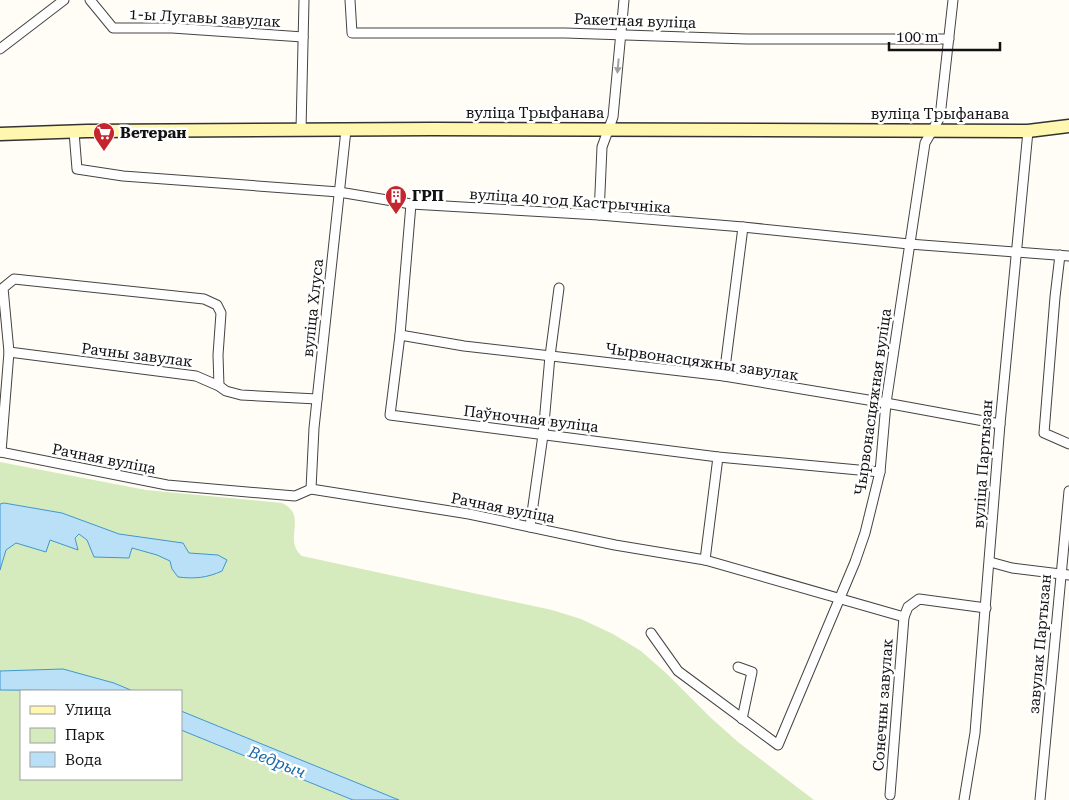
<svg xmlns="http://www.w3.org/2000/svg" width="1069" height="800" font-family="'Roboto Serif',serif">
	<style>
		.green { fill: #d5ebbd }
		.water { fill: #b9e0f7; stroke: #3f96cf }
		.lines { fill: none; stroke-linecap: round; stroke-linejoin: round }
		.street-casing { stroke: #444; stroke-width: 11 }
		.secondary-casing { stroke: #333; stroke-width: 15 }
		.street { stroke: #fff; stroke-width: 9 }
		.secondary { stroke: #fff6b0; stroke-width: 12 }
		.oneway { fill: #a0a0a0 }
		.labels { text-anchor: middle; dominant-baseline: central; stroke-width: 5; stroke-linejoin: round; paint-order: stroke }
		.street-label { font-size: 15px; fill: #111; stroke: #fff }
		.poi-label { font-size: 15px; font-weight: bold; fill: #111; stroke: #fff; text-anchor: start }
		.water-label { font-size: 16px; font-style: italic; fill: #1768a6; stroke: #fff }
	</style>
	<rect width="100%" height="100%" fill="#fffdf5"/>
	<g class="green">
		<path d="M 0,462 L 146,490 L 282,503 C 309,516 282,540 302,556 L 552,610 L 581,619 L 613,634 L 641,651 L 666,673 L 710,717 L 738,742 L 814,800 L 399,800 L 181,711 L 181,691 L 133,691 L 114,683 L 63,669 L 0,671 L 0,570 L 6,549 L 16,543 L 36,549 L 50,540 L 78,549 L 75,537 L 79,534 L 87,540 L 129,558 L 132,548 L 157,555 L 170,561 L 172,569 L 218,555 L 189,553 L 183,543 L 119,534 L 62,513 L 4,503 L 0,504 Z"/>
		<polygon points="64,689 73,691 21,691 21,779 181,779 181,730 353,800 0,800 0,690"/>
	</g>
	<g class="water">
		<path d="M 4,503 L 62,513 L 119,534 L 183,543 L 189,553 L 218,555 L 227,560 L 222,571 C 207,578 194,579 178,577 L 172,569 L 170,561 L 157,555 L 132,548 L 129,558 L 94,557 L 87,540 L 79,534 L 75,538 L 78,550 L 50,540 L 46,552 L 16,543 L 6,550 L 0,570 L 0,504 Z"/>
		<polygon points="63,669 114,683 133,691 0,690 0,671"/>
		<polygon points="181,711 399,800 353,800 181,730"/>
	</g>
	<g class="lines">
		<g class="street-casing">
			<g id="street">
				<polyline points="90,0 113,28 172,28 303,37"/>
				<polyline points="350,0 352,33 565,33 747,39 949,39"/>
				<polyline points="0,49 64,0"/>
				<polyline points="301,130 304,0"/>
				<polyline points="74,132 77,169 123,176 339,192 411,204 599,215 743,227 909,244 1069,256"/>
				<polyline points="411,204 400,335 390,415 718,457 880,472"/>
				<polyline points="599,215 602,147 613,117 624,0"/>
				<polyline points="1060,255 1055,297 1044,433 1069,444"/>
				<polyline points="400,335 464,346 724,376 886,403 1000,424"/>
				<polyline points="9,352 196,376 219,386 226,391 241,395 317,399"/>
				<polyline points="724,376 743,227"/>
				<polyline points="0,452 167,485 295,496 311,489 469,514 615,545 705,560 904,617 908,607 919,599 986,608"/>
				<polyline points="1,452 9,352 3,288 14,279 204,299 217,305 221,313 218,355 219,386"/>
				<polyline points="311,489 314,428 346,130"/>
				<polyline points="530,527 543,435 550,356 559,288"/>
				<polyline points="705,560 718,457"/>
				<polyline points="990,562 1012,568 1069,575"/>
				<polyline points="651,633 678,671 778,745 855,562 865,533 880,472 886,403 925,143 940,117 953,0"/>
				<polyline points="738,667 752,672 742,719"/>
				<polyline points="890,795 904,617"/>
				<polyline points="964,800 975,733 1000,424 1028,131"/>
				<polyline points="1040,800 1069,491"/>
			</g>
		</g>
		<g class="secondary-casing">
			<polyline id="secondary" points="0,134 87,131 431,129 1028,131 1069,126"/>
		</g>
		<use href="#street" class="street"/>
		<use href="#secondary" class="secondary"/>
	</g>
	<defs><path id="oneway-solid" d="M-6-.8H1V-3.2L6.5 0L1 3.2V.8H-6Z" transform="scale(1.25)"/></defs>
	<use class="oneway" href="#oneway-solid" transform="translate(618 66) rotate(95)"/>
	<defs>
		<g id="supermarket-pin" transform="scale(1.125)"><path d="M0 17L-7.5 6A9.5 9.5 0 1 1 7.5 6Z" fill="#c4262e" stroke="#fff"/><path d="M-6-5.5h2.5l.6 2H6L4.5 2H-2.5L-4.4-4H-6ZM-1.5 3.2a1.3 1.3 0 1 0 .1 0ZM3 3.2a1.3 1.3 0 1 0 .1 0Z" fill="#fff"/></g>
		<g id="building-pin" transform="scale(1.125)"><path d="M0 17L-7.5 6A9.5 9.5 0 1 1 7.5 6Z" fill="#c4262e" stroke="#fff"/><path d="M-4-6H4V6H1V3H-1V6H-4ZM-2.5-4.3h1.7v1.8h-1.7ZM.8-4.3h1.7v1.8H.8ZM-2.5-1h1.7V.8h-1.7ZM.8-1h1.7V.8H.8Z" fill="#fff"/></g>
	</defs>
	<g fill-rule="evenodd">
		<use href="#supermarket-pin" x="104" y="133"/>
		<use href="#building-pin" x="396" y="196"/>
	</g>
	<g class="labels">
		<g class="street-label">
			<text transform="translate(205 18) rotate(3)">1-ы Лугавы завулак</text>
			<text transform="translate(635 21) rotate(2)">Ракетная вуліца</text>
			<text x="535" y="113">вуліца Трыфанава</text>
			<text x="940" y="114">вуліца Трыфанава</text>
			<text transform="translate(570 201) rotate(4)">вуліца 40 год Кастрычніка</text>
			<text transform="translate(313 308) rotate(-84)">вуліца Хлуса</text>
			<text transform="translate(137 355) rotate(7)">Рачны завулак</text>
			<text transform="translate(702 362) rotate(8)">Чырвонасцяжны завулак</text>
			<text transform="translate(873 402) rotate(-82)">Чырвонасцяжная вуліца</text>
			<text transform="translate(531 419) rotate(7)">Паўночная вуліца</text>
			<text transform="translate(104 459) rotate(11)">Рачная вуліца</text>
			<text transform="translate(983 464) rotate(-86)">вуліца Партызан</text>
			<text transform="translate(503 508) rotate(11)">Рачная вуліца</text>
			<text transform="translate(1040 644) rotate(-85)">завулак Партызан</text>
			<text transform="translate(883 705) rotate(-86)">Сонечны завулак</text>
		</g>
		<g class="poi-label">
			<text x="120" y="133">Ветеран</text>
			<text x="412" y="196">ГРП</text>
		</g>
		<g class="water-label">
			<text transform="translate(277 762) rotate(22)">Ведрыч</text>
		</g>
	</g>
	<rect x="20" y="690" width="162" height="90" fill="#ffffff" stroke="#a0a0a0"/>
	<rect x="30" y="706" width="25" height="8" fill="#fff6b0" stroke="#a0a0a0"/>
	<text x="65" y="715" font-size="15" fill="#111111">Улица</text>
	<rect x="30" y="728" width="25" height="15" fill="#d5ebbd" stroke="#a0a0a0"/>
	<text x="65" y="740" font-size="15" fill="#111111">Парк</text>
	<rect x="30" y="752" width="25" height="15" fill="#b9e0f7" stroke="#a0a0a0"/>
	<text x="65" y="765" font-size="15" fill="#111111">Вода</text>
	<path d="M889 42v8h111v-8" fill="none" stroke="#111111" stroke-width="2.5"/>
	<text x="896" y="42" font-size="15" fill="#111111" stroke="#ffffff" stroke-width="4" paint-order="stroke">100 m</text>
</svg>
